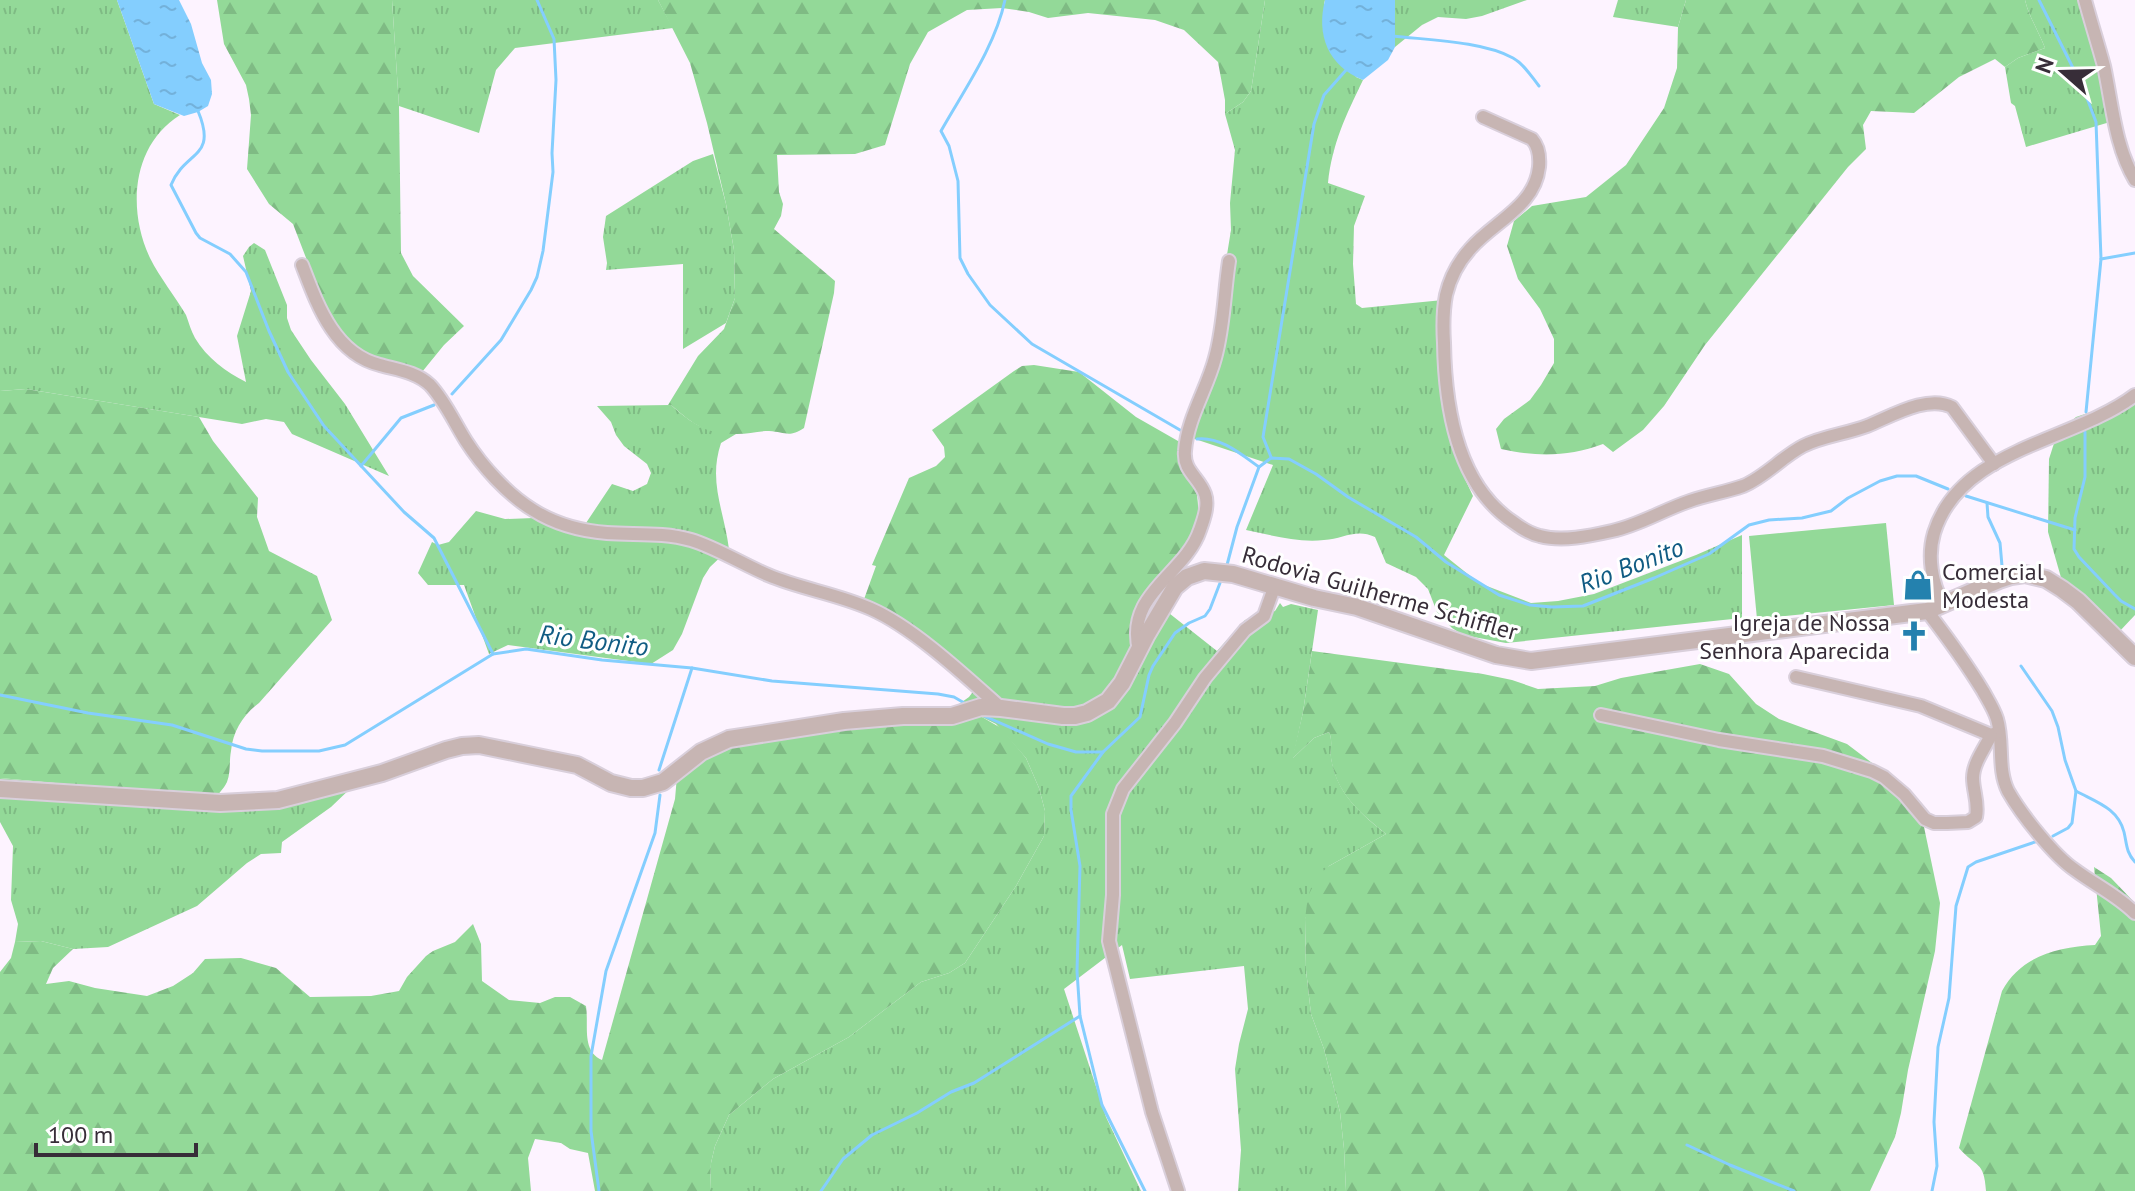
<svg xmlns="http://www.w3.org/2000/svg" width="2135" height="1191" font-family="'PT Sans',sans-serif">
	<style>
		.grass { fill: url(#grass-tufts) }
		.forest { fill: url(#forest-firs) }
		.pitch { fill: #93d998 }
		.water { fill: url(#water-ripples) }
		.lines { fill: none; stroke-linecap: round; stroke-linejoin: round }
		.stream { stroke: #84cefe; stroke-width: 3 }
		.minor-casing { stroke: #d9cfdb; stroke-width: 16 }
		.tertiary-casing { stroke: #d9cfdb; stroke-width: 20 }
		.minor { stroke: #c7b5b3; stroke-width: 12 }
		.tertiary { stroke: #c7b5b3; stroke-width: 16 }
		.labels { text-anchor: middle; dominant-baseline: central; stroke-width: 6; stroke-linejoin: round; paint-order: stroke }
		.poi-label { font-size: 24px; fill: #372d38; stroke: #fff; text-anchor: start }
		.street-label { font-size: 24px; fill: #372d38; stroke: #fff }
		.water-label { font-size: 26px; font-style: italic; fill: #115c83; stroke: #fff }
	</style>
	<defs>
		<pattern id="grass-tufts" width="24" height="20" patternUnits="userSpaceOnUse" patternTransform="scale(2)"><rect width="24" height="20" fill="#93d998"/><path d="M3 7l-1-3M5 7V3M7 7l1-3M15 17l-1-3M17 17v-4M19 17l1-3" fill="none" stroke="#7fbb84"/></pattern>
		<pattern id="forest-firs" width="22" height="20" patternUnits="userSpaceOnUse" patternTransform="scale(2)"><rect width="22" height="20" fill="#93d998"/><path d="M5 1l3.5 6h-7zM16 11l3.5 6h-7z" fill="#7fbb84"/></pattern>
		<pattern id="water-ripples" width="26" height="14" patternUnits="userSpaceOnUse" patternTransform="scale(2)"><rect width="26" height="14" fill="#84cefe"/><path d="M2 4q2-2 4 0t4 0M15 11q2-2 4 0t4 0" fill="none" stroke="#73b1da"/></pattern>
	</defs>
	<rect width="100%" height="100%" fill="#fdf3ff"/>
	<g class="grass">
		<path d="M 0,0 L 117,0 L 154,104 L 180,115 C 132,145 127,209 150,258 C 160,278 175,296 186,315 C 189,323 191,331 195,338 C 207,358 226,372 246,382 L 237,336 L 251,291 L 243,256 L 249,247 L 254,243 L 265,250 L 287,305 L 287,318 L 291,330 L 311,360 L 345,404 L 389,476 L 292,434 L 284,422 L 266,419 L 242,424 L 26,389 L 0,391 Z"/>
		<polygon points="392,0 658,0 673,28 515,48 496,70 479,133 399,106"/>
		<path d="M 1265,0 L 1325,0 L 1324,4 L 1356,77 L 1363,80 C 1346,115 1332,144 1328,183 L 1365,196 L 1354,226 L 1353,264 L 1356,304 L 1362,308 L 1443,300 L 1445,368 L 1465,479 L 1473,496 L 1444,555 L 1479,583 L 1531,603 L 1558,601 L 1594,594 L 1696,555 L 1742,535 L 1742,618 L 1506,643 L 1463,635 L 1452,628 L 1437,612 L 1428,589 L 1416,577 L 1386,563 L 1375,537 C 1356,528 1343,539 1324,540 C 1298,543 1271,535 1246,530 L 1273,465 L 1189,437 L 1210,360 L 1231,230 L 1230,203 L 1235,150 L 1225,114 L 1243,102 L 1251,91 Z"/>
		<polygon points="1395,0 1527,0 1482,16 1466,19 1438,17 1422,25 1395,47"/>
		<polygon points="1618,0 1686,0 1678,27 1613,17"/>
		<path d="M 2025,0 L 2084,0 L 2110,122 L 2026,147 L 2015,106 L 2011,103 L 2005,67 L 2018,58 L 2045,48 C 2039,32 2029,17 2025,0 Z"/>
		<polygon points="713,154 726,204 734,250 735,298 726,323 683,349 683,264 606,270 607,263 603,237 606,216 693,161"/>
		<polygon points="2135,397 2135,615 2118,633 2062,581 2048,532 2049,459 2057,434 2076,417"/>
		<path d="M 671,405 C 696,427 703,430 736,434 L 721,443 C 708,482 724,510 729,549 L 710,567 L 703,578 L 682,634 L 673,650 L 651,664 L 508,645 L 489,654 L 464,585 L 428,585 L 418,573 L 432,542 L 438,545 L 449,542 L 476,511 L 505,519 L 560,517 L 586,523 L 612,484 L 633,491 L 647,484 L 651,473 L 647,464 L 624,446 L 616,435 L 611,422 L 597,406 Z"/>
		<path d="M 1280,603 L 1283,607 L 1291,604 L 1318,610 L 1303,712 L 1293,758 L 1314,738 L 1329,732 C 1333,741 1330,748 1331,757 C 1336,793 1360,813 1386,834 L 1329,866 L 1305,919 L 1306,970 L 1311,1014 L 1324,1049 L 1340,1112 L 1344,1149 L 1346,1191 L 1238,1191 L 1241,1150 L 1235,1069 L 1239,1044 L 1248,1009 L 1244,966 L 1130,979 L 1122,945 L 1064,989 L 1106,1117 L 1141,1191 L 710,1191 L 711,1163 L 715,1146 L 729,1115 L 773,1079 L 849,1037 L 921,982 L 949,973 L 965,963 L 1016,886 L 1044,836 L 1045,811 L 1039,788 L 1026,758 L 996,724 L 974,713 L 1160,606 L 1217,651 L 1245,620 L 1275,611 Z"/>
		<polygon points="0,778 246,802 353,786 331,807 282,842 281,853 261,854 247,863 197,906 108,947 73,949 41,941 15,942 18,924 11,900 13,846 0,822"/>
	</g>
	<g class="forest">
		<polygon points="217,0 392,0 399,106 401,253 413,276 464,326 444,345 422,372 407,366 368,364 333,328 293,224 269,204 247,169 251,115 249,99 246,85 224,44"/>
		<path d="M 658,0 L 1265,0 L 1251,91 L 1243,102 L 1225,114 L 1225,100 L 1218,62 L 1184,30 L 1155,20 L 1088,13 L 1048,18 L 1029,12 L 1002,8 L 967,10 L 928,32 L 910,64 L 885,145 L 855,154 L 777,155 L 779,192 L 783,204 L 781,216 L 774,229 L 835,281 L 834,293 L 804,428 C 789,438 785,432 769,431 C 758,431 748,434 737,434 C 705,434 694,425 671,405 L 668,405 L 698,356 L 724,329 L 735,298 L 734,250 L 726,204 L 707,123 L 690,63 Z"/>
		<path d="M 1686,0 L 2025,0 C 2029,17 2039,32 2045,48 L 2018,58 L 2005,67 L 1995,59 L 1959,77 L 1914,113 L 1871,111 L 1863,125 L 1866,149 L 1848,167 L 1705,345 L 1664,406 L 1643,430 L 1613,452 L 1603,444 C 1568,457 1537,457 1501,449 L 1496,429 L 1504,419 L 1530,400 L 1541,385 L 1554,363 L 1554,339 L 1540,309 L 1518,279 L 1507,246 L 1514,221 L 1532,206 L 1586,197 L 1626,165 L 1664,108 L 1677,68 L 1678,27 Z"/>
		<path d="M 1034,365 L 1079,372 L 1136,417 L 1185,445 C 1197,484 1203,510 1194,551 L 1108,693 L 1082,708 L 1015,705 L 975,713 L 1001,728 L 1026,758 L 1039,788 L 1045,811 L 1044,836 L 1016,886 L 965,963 L 949,973 L 921,982 L 849,1037 L 773,1079 L 729,1115 L 715,1146 L 711,1163 L 710,1191 L 595,1191 L 588,1153 L 570,1149 L 561,1143 L 535,1139 L 528,1158 L 531,1191 L 0,1191 L 0,972 L 11,958 L 15,942 L 41,941 L 73,949 L 53,968 L 46,984 L 69,981 L 95,988 L 147,996 L 173,986 L 193,973 L 205,959 L 241,958 L 276,968 L 310,997 L 371,996 L 399,991 L 407,977 L 426,956 L 433,951 L 455,942 L 473,924 L 481,944 L 482,981 L 509,1000 L 540,1003 L 555,997 L 570,997 L 586,1006 C 589,1025 581,1051 602,1060 L 675,799 L 677,776 L 721,745 L 894,715 L 952,709 L 969,697 L 975,689 L 863,602 L 876,566 L 872,565 L 909,478 L 936,466 L 945,457 L 944,447 L 932,430 L 1014,371 L 1022,366 Z"/>
		<path d="M 26,389 L 199,417 L 213,441 L 258,498 L 257,517 L 269,551 L 317,576 L 332,620 L 259,703 C 243,715 233,731 231,751 C 229,761 231,772 227,782 C 224,789 216,796 211,802 L 166,793 L 0,778 L 0,391 Z"/>
		<path d="M 1312,651 L 1483,674 L 1512,680 L 1538,689 L 1595,686 L 1621,678 L 1700,664 L 1729,674 L 1756,704 L 1779,719 L 1847,744 L 1884,772 L 1924,827 L 1940,903 L 1935,951 L 1908,1070 L 1901,1113 L 1895,1137 L 1870,1191 L 1346,1191 L 1344,1149 L 1340,1112 L 1324,1049 L 1311,1014 L 1306,970 L 1305,919 L 1308,896 L 1319,875 L 1329,866 L 1386,834 C 1359,812 1336,793 1331,758 C 1330,749 1333,741 1329,732 L 1314,738 L 1292,759 L 1303,712 Z"/>
		<path d="M 2094,867 L 2111,878 L 2135,903 L 2135,1191 L 1986,1191 C 1984,1160 1976,1168 1959,1148 L 2002,991 C 2021,956 2057,947 2095,945 L 2101,936 Z"/>
	</g>
	<polygon class="pitch" points="1886,523 1894,605 1757,619 1749,536"/>
	<g class="water">
		<polygon points="117,0 179,0 191,24 202,63 211,80 212,94 208,106 198,112 184,116 154,104"/>
		<path d="M 1325,0 L 1395,0 L 1395,47 L 1388,60 L 1363,80 C 1328,66 1316,35 1325,0 Z"/>
	</g>
	<g class="lines">
		<g class="stream">
			<path d="M 1005,0 C 995,47 964,90 941,131 L 949,146 L 958,181 L 960,258 L 968,274 L 990,305 L 1032,344 L 1180,430"/>
			<polyline points="2039,0 2084,90 2096,122 2101,259 2086,412"/>
			<path d="M 1393,36 C 1426,40 1483,41 1513,58 C 1524,64 1531,76 1539,86"/>
			<path d="M 198,111 C 218,159 185,150 171,185 L 196,233 L 200,238 L 230,254 L 246,272 L 269,331 L 288,372 L 324,426 L 404,512 L 434,538 L 493,654"/>
			<polyline points="2101,259 2135,253"/>
			<polyline points="452,394 501,340 531,290 537,277 543,251 553,172 552,153 556,80 554,39 537,0"/>
			<polyline points="2085,432 2085,477 2075,518 2074,549 2079,557 2114,594 2121,601 2135,609"/>
			<path d="M 1197,439 C 1220,436 1242,455 1259,467"/>
			<polyline points="1271,457 1263,437 1314,124 1324,95 1347,69"/>
			<polyline points="361,466 401,418 434,405"/>
			<polyline points="1966,496 2075,530"/>
			<polyline points="1987,503 1988,517 2000,543 2002,566"/>
			<polyline points="1227,565 1237,527 1259,467 1271,458 1289,459 1316,474 1348,497 1416,537 1446,562 1499,595 1530,605 1552,607 1583,606 1654,578 1709,554 1749,525 1769,520 1802,518 1831,511 1848,498 1880,481 1897,476 1916,476 1948,489"/>
			<polyline points="2021,666 2052,711 2058,727 2065,760 2076,791 2072,823 2068,828 2053,836"/>
			<polyline points="0,695 88,713 172,725 246,749 262,751 319,751 345,745 493,654 526,649 602,660 692,668 772,681 938,694 954,697 966,704"/>
			<polyline points="982,715 1048,744 1076,752 1103,752"/>
			<polyline points="659,770 692,668"/>
			<path d="M 2076,791 C 2096,802 2118,808 2124,832 C 2127,845 2126,852 2135,862"/>
			<polyline points="1687,1145 1730,1165 1794,1191"/>
			<polyline points="599,1191 591,1131 591,1056 606,971 655,833 660,795"/>
			<polyline points="821,1191 843,1159 872,1135 917,1113 951,1092 974,1083 1080,1016"/>
			<polyline points="1145,1191 1102,1105 1080,1016 1077,971 1080,866 1071,810 1071,796 1103,752 1140,717 1149,675 1153,666 1175,633 1189,623 1205,616 1210,609 1220,583"/>
			<polyline points="1932,1191 1937,1166 1934,1122 1938,1047 1949,998 1956,906 1968,867 1976,862 2038,841"/>
		</g>
		<g class="minor-casing">
			<g id="minor">
				<path d="M 2085,0 C 2091,22 2098,44 2104,66 C 2112,103 2115,147 2135,180"/>
				<path d="M 1483,117 L 1532,139 C 1539,147 1540,156 1539,167 C 1535,206 1495,221 1471,248 C 1459,261 1450,278 1446,295 C 1443,311 1443,327 1444,343 C 1445,406 1457,485 1513,522 C 1521,528 1530,534 1540,536 C 1562,542 1590,536 1612,531 C 1640,525 1663,510 1690,501 C 1707,495 1726,492 1743,486 C 1765,477 1782,457 1803,446 C 1823,436 1846,434 1867,426 C 1890,417 1927,394 1952,407 L 1994,464"/>
				<path d="M 302,265 C 317,304 334,354 380,365 C 398,370 416,372 430,385 C 445,401 454,422 466,441 C 482,466 507,494 533,510 C 555,524 581,531 607,533 C 635,535 663,532 691,540 C 715,547 744,565 768,575 C 801,589 838,594 871,609 C 914,628 965,676 1001,708"/>
				<path d="M 1943,604 C 1932,583 1927,557 1934,533 C 1960,448 2073,442 2135,395"/>
				<path d="M 1927,611 C 1947,637 1966,663 1983,691 C 1988,700 1994,709 1997,719 C 2004,742 1997,769 2008,791 C 2021,814 2054,856 2075,870 C 2095,885 2117,895 2135,913"/>
				<path d="M 1139,650 C 1125,593 1185,575 1200,530 C 1204,519 1209,505 1205,494 C 1199,477 1183,471 1185,451 C 1187,419 1207,389 1215,358 C 1224,326 1224,293 1229,261"/>
				<polyline points="1796,677 1921,706 1991,735 1996,733"/>
				<path d="M 1601,715 L 1719,740 L 1823,756 L 1872,771 L 1884,777 L 1904,794 L 1925,819 L 1934,823 L 1947,823 L 1968,822 L 1976,817 C 1979,803 1973,791 1973,778 C 1973,763 1985,748 1991,735"/>
				<polyline points="1178,1191 1152,1112 1109,941 1113,895 1113,814 1123,789 1175,723 1205,678 1245,630 1264,616 1275,585"/>
			</g>
		</g>
		<g class="tertiary-casing">
			<polyline id="tertiary" points="0,789 220,803 278,800 382,773 446,750 462,746 479,745 577,765 611,783 631,788 643,788 663,782 701,752 729,739 844,721 903,716 952,716 981,707 1001,708 1063,716 1075,716 1087,713 1108,701 1122,683 1146,636 1175,587 1187,577 1204,571 1233,574 1314,598 1357,607 1496,655 1531,661 1927,611 1999,580 2011,576 2025,574 2046,579 2062,589 2078,601 2135,657"/>
		</g>
		<use href="#minor" class="minor"/>
		<use href="#tertiary" class="tertiary"/>
	</g>
	<defs>
		<g id="shop-bare" transform="scale(2.4)"><path d="M-5-2.5h2.3a2.7 3.5 0 0 1 5.4 0H5L5.5 6h-11ZM-1.5-2.5h3a1.5 2.3 0 0 0-3 0Z" fill="#2481ae" stroke="#fff" stroke-width="2.5" paint-order="stroke"/></g>
		<g id="church-bare" transform="scale(2.4)"><path d="M-1.2-6h2.4v3.5h3.3v2.4h-3.3V6h-2.4V-.1h-3.3v-2.4h3.3Z" fill="#2481ae" stroke="#fff" stroke-width="2.5" paint-order="stroke"/></g>
	</defs>
	<g fill-rule="evenodd">
		<use href="#shop-bare" x="1918" y="585"/>
		<use href="#church-bare" x="1914" y="636"/>
	</g>
	<g class="labels">
		<g class="poi-label">
			<text x="1942" y="571">Comercial<tspan x="1942" dy="28">Modesta</tspan></text>
			<text x="1890" y="622" text-anchor="end">Igreja de Nossa<tspan x="1890" dy="28">Senhora Aparecida</tspan></text>
		</g>
		<g class="street-label">
			<text transform="translate(1380 593) rotate(16)">Rodovia Guilherme Schiffler</text>
		</g>
		<g class="water-label">
			<text transform="translate(1631 565) rotate(-21)">Rio Bonito</text>
			<text transform="translate(594 640) rotate(7)">Rio Bonito</text>
		</g>
	</g>
	<g transform="translate(2063 72) rotate(290)" stroke="#ffffff" stroke-width="6" paint-order="stroke">
	<path d="M0-6L14 30L0 20L-14 30Z" fill="#372d38"/>
	<text y="-12" font-size="22" font-weight="bold" text-anchor="middle" fill="#372d38">N</text>
	</g>
	<path d="M36 1143v12h160v-12" fill="none" stroke="#372d38" stroke-width="4"/>
	<text x="48" y="1143" font-size="24" fill="#372d38" stroke="#ffffff" stroke-width="6" paint-order="stroke">100 m</text>
</svg>
